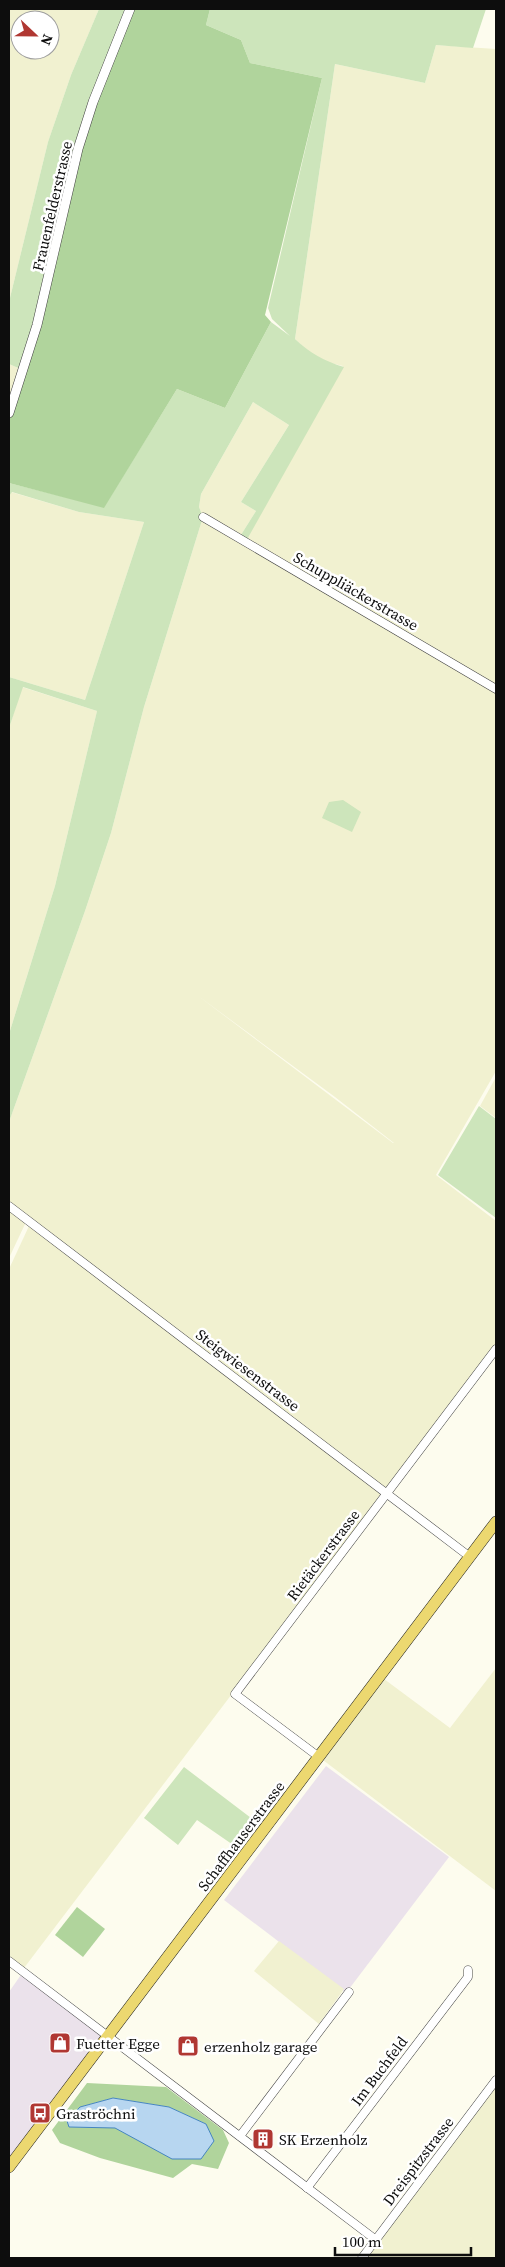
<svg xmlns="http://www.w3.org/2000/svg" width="505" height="2267" font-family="'Source Serif 4',serif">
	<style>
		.industrial { fill: #ebe2eb }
		.farmland { fill: #f1f1d0; fill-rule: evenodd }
		.green { fill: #cde5bb }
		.forest { fill: #b0d49c; fill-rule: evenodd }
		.water { fill: #b7d6f0; stroke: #4585c1 }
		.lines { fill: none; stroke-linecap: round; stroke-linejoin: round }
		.minor-casing { stroke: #404040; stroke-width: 9 }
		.tertiary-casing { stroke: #404040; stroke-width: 10 }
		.primary-casing { stroke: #1e1e1e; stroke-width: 12 }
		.minor { stroke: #fff; stroke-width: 8 }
		.tertiary { stroke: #fff; stroke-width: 9 }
		.primary { stroke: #ecd870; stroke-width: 11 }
		.labels { text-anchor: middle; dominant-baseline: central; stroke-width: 5; stroke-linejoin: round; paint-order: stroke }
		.street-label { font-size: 15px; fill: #0d0d0d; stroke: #fff }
		.poi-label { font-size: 15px; fill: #0d0d0d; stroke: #fff; text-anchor: start }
	</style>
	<rect width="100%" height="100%" fill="#fdfcee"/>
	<g class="industrial">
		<polygon points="326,1766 449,1857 346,1993 224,1900"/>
		<polygon points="23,1972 108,2035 9,2167 9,1992"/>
	</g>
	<g class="farmland">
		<path d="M 9,9 L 99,9 L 71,75 L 48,142 L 9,302 ZM 20,20 L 50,20 L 50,50 L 20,50 Z"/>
		<path d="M 436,45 L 496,49 L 496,1071 L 436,1175 L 496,1221 L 496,1350 L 387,1494 L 9,1205 L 9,1122 L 85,911 L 111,833 L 144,707 L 203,517 L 199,507 L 201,494 L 253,402 L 289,425 L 241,502 L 256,511 L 239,538 L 245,542 L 343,366 L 326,362 L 311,354 L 295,339 L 335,64 L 425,83 ZM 197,995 L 335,1097 L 394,1143 L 393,1143 Z"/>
		<polygon points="9,364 23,370 9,413"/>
		<polygon points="11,492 79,512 144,522 85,700 9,677 9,496"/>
		<polygon points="22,687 97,711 55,886 9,1034 9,728"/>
		<polygon points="496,1077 496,1118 480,1106"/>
		<polygon points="9,1209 26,1222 9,1258"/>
		<polygon points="29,1226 383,1495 24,1968 9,1956 9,1269"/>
		<polygon points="496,1668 496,1891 319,1757 380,1676 450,1728"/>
		<polygon points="279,1941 344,1989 319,2024 254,1971"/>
		<polygon points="496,2080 496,2258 362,2258"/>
	</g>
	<g class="green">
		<polygon points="99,9 130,9 23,370 9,364 9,302 48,142 71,75"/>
		<path d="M 210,9 L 486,9 L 473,48 L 436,45 L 425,83 L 335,64 L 295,339 C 310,353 324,361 344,367 L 245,543 L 239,538 L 256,511 L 241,502 L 289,425 L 253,402 L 201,494 L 199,507 L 203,517 L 144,707 L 111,833 L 85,911 L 9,1122 L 9,1034 L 55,886 L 97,711 L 23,687 L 9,728 L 9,677 L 85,700 L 144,522 L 79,512 L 12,492 L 9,496 L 9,483 L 104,507 L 177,389 L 225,408 L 271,322 L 290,336 L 272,319 L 268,308 L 322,78 L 250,63 L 241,40 L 206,25 Z"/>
		<polygon points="343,800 361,812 352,832 322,818 329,802"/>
		<polygon points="479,1106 496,1119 496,1218 438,1175"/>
		<polygon points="184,1767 259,1824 239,1849 197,1820 178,1845 144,1818"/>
	</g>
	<g class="forest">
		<polygon points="130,9 210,9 206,25 241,40 250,63 322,78 265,315 271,322 225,408 177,389 104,508 9,483 9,413 23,370 78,149"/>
		<polygon points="77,1907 105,1929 83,1957 55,1935"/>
		<path d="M 87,2083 L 166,2087 L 223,2130 L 229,2143 L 218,2169 L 192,2164 L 173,2178 L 100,2158 L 60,2143 L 52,2130 ZM 113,2098 L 169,2107 L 206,2124 L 142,2142 L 80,2107 Z"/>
	</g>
	<polygon class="water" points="113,2098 169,2107 206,2124 214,2141 201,2159 172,2159 115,2128 69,2127 67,2121 80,2107"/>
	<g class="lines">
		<g class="minor-casing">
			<g id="minor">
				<polyline points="203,517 496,689"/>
				<polyline points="9,1206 470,1557"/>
				<polyline points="319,1757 235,1694 496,1349"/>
				<polyline points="9,1961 376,2240"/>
				<polyline points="240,2136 349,1992"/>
				<polyline points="307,2188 468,1977 468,1970"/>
				<polyline points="362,2258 496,2080"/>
			</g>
		</g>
		<g class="tertiary-casing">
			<polyline id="tertiary" points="9,413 37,325 78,149 93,102 130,9"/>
		</g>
		<g class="primary-casing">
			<polyline id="primary" points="9,2167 496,1522"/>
		</g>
		<use href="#minor" class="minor"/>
		<use href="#tertiary" class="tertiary"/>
		<use href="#primary" class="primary"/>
	</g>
	<defs>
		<g id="shop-square" transform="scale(1.125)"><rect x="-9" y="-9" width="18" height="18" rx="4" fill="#b03732" stroke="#fff"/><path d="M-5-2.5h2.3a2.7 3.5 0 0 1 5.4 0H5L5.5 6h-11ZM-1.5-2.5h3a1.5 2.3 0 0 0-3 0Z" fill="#fff"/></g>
		<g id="bus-square" transform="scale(1.125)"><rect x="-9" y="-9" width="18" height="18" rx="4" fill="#b03732" stroke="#fff"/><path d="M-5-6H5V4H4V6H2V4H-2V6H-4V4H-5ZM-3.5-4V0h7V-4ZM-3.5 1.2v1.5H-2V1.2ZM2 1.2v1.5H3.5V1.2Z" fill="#fff"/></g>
		<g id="building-square" transform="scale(1.125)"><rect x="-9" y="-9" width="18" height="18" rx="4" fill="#b03732" stroke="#fff"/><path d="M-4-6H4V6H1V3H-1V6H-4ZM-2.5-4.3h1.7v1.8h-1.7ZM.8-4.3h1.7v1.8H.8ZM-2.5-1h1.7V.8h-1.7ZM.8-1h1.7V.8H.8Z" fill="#fff"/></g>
	</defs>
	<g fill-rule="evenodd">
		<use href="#shop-square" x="60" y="2043"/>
		<use href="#shop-square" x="188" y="2046"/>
		<use href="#bus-square" x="40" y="2113"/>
		<use href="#building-square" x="263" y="2139"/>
	</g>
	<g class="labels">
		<g class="street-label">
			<text transform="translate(52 206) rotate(-77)">Frauenfelderstrasse</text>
			<text transform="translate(356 591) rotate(30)">Schuppliäckerstrasse</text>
			<text transform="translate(248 1370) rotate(37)">Steigwiesenstrasse</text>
			<text transform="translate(323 1555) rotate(-53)">Rietäckerstrasse</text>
			<text transform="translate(241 1836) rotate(-53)">Schaffhauserstrasse</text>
			<text transform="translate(379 2071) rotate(-53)">Im Buchfeld</text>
			<text transform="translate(418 2161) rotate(-53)">Dreispitzstrasse</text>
		</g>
		<g class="poi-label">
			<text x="76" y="2043">Fuetter Egge</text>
			<text x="204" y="2046">erzenholz garage</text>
			<text x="56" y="2113">Graströchni</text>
			<text x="279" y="2139">SK Erzenholz</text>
		</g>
	</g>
	<rect width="505" height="2267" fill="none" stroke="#0d0d0d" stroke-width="20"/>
	<g transform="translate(35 35) rotate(112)"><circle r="24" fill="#ffffff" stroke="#9e9e9e"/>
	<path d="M0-4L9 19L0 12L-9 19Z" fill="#b03732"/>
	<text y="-8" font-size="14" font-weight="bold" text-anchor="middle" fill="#0d0d0d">N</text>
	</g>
	<path d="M335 2247v8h136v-8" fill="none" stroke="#0d0d0d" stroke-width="2.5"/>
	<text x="342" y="2247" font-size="15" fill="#0d0d0d" stroke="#ffffff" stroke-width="4" paint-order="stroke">100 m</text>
</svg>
